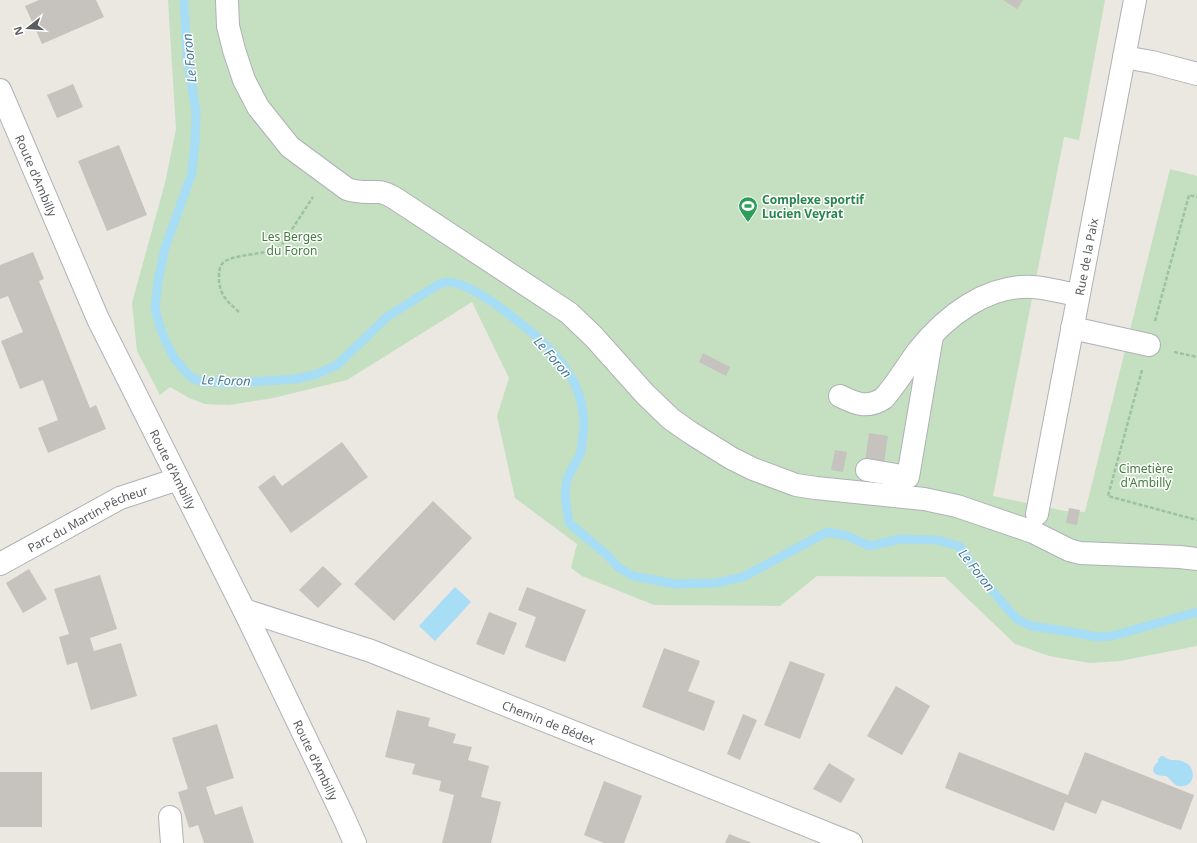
<svg xmlns="http://www.w3.org/2000/svg" width="1197" height="843" font-family="'Noto Sans',sans-serif">
	<style>
		.green { fill: #c4e0c0 }
		.water { fill: #a7ddf5 }
		.lines { fill: none; stroke-linecap: round; stroke-linejoin: round }
		.stream { stroke: #a7ddf5; stroke-width: 9 }
		.building { fill: #c6c2be }
		.minor-casing { stroke: #afb2b5; stroke-width: 24 }
		.path { stroke: #9bc3a1; stroke-width: 2.5; stroke-dasharray: 4 2; stroke-linecap: butt }
		.minor { stroke: #fff; stroke-width: 22 }
		.labels { text-anchor: middle; dominant-baseline: central; stroke-width: 3; stroke-linejoin: round; paint-order: stroke }
		.street-label { font-size: 12px; fill: #5a5d60; stroke: #fff }
		.leisure-label { font-size: 12px; font-weight: bold; fill: #27864d; stroke: #fff; text-anchor: start }
		.park-label { font-size: 12px; fill: #427d3c; stroke: #fff }
		.water-label { font-size: 13px; font-style: italic; fill: #447a9c; stroke: #fff }
	</style>
	<rect width="100%" height="100%" fill="#ebe7e1"/>
	<polygon class="green" points="168,0 1105,0 1079,140 1064,137 993,496 1065,511 1085,512 1170,169 1197,176 1197,646 1120,661 1090,663 1049,656 1015,644 945,577 817,576 780,606 654,605 582,576 571,568 577,544 515,498 497,416 509,378 472,302 347,380 273,398 229,405 205,404 189,398 170,387 160,395 137,351 132,303 165,183 176,129"/>
	<g class="water">
		<polygon points="455,587 471,602 435,641 419,626"/>
		<path d="M 1161,756 L 1163,756 C 1164,757 1166,758 1168,759 C 1169,760 1173,760 1174,760 C 1180,760 1185,762 1189,765 C 1197,774 1192,788 1179,786 C 1173,785 1171,779 1166,776 C 1160,776 1149,775 1155,765 C 1158,760 1158,766 1158,759 Z"/>
	</g>
	<g class="lines">
		<path class="stream" d="M 184,0 L 187,57 L 196,112 L 195,141 L 192,173 L 165,248 L 158,281 L 155,309 L 160,327 L 165,340 L 174,358 L 185,371 L 192,378 L 203,382 L 234,383 L 296,379 L 317,374 L 337,365 L 387,317 L 439,284 C 442,284 445,282 448,282 C 465,283 491,300 505,311 C 546,343 590,377 583,436 C 582,441 582,446 581,451 C 579,459 572,467 569,475 C 562,490 567,508 569,523 L 607,555 L 618,567 L 633,576 L 675,584 L 716,583 L 743,577 L 827,532 L 848,536 L 869,546 L 901,539 L 937,540 L 959,546 L 978,573 L 1006,607 L 1017,619 L 1031,626 L 1071,632 L 1096,637 L 1112,636 L 1197,612"/>
	</g>
	<g class="building">
		<polygon points="39,0 96,0 104,17 42,44 25,6"/>
		<polygon points="1003,0 1023,0 1017,9"/>
		<polygon points="73,84 83,107 57,118 47,95"/>
		<polygon points="119,145 147,215 107,231 78,161"/>
		<polygon points="33,252 44,279 39,281 90,408 96,405 106,429 48,453 38,428 58,420 43,380 20,389 1,341 23,332 8,296 0,299 0,265"/>
		<polygon points="703,353 730,367 726,376 699,362"/>
		<polygon points="869,433 888,436 884,464 865,461"/>
		<polygon points="342,442 368,477 291,533 258,487 274,475 282,486"/>
		<polygon points="835,450 847,452 843,472 831,470"/>
		<polygon points="433,501 472,538 394,621 354,584"/>
		<polygon points="1069,508 1080,510 1077,525 1066,523"/>
		<polygon points="323,566 342,584 318,608 299,590"/>
		<polygon points="29,569 47,599 23,613 6,583"/>
		<polygon points="100,575 117,629 90,638 94,651 121,643 137,696 91,710 77,662 67,665 59,637 69,634 54,589"/>
		<polygon points="527,587 586,610 565,662 525,647 536,617 518,610"/>
		<polygon points="489,612 517,623 504,655 476,644"/>
		<polygon points="664,648 700,661 688,691 715,701 704,731 642,707"/>
		<polygon points="790,661 825,674 800,739 764,725"/>
		<polygon points="896,686 930,706 902,755 867,736"/>
		<polygon points="397,710 430,718 428,726 456,734 453,743 472,747 468,760 489,766 481,797 501,802 491,843 442,843 454,795 439,791 441,781 412,774 415,764 385,757"/>
		<polygon points="743,714 757,720 740,760 727,754"/>
		<polygon points="217,724 234,778 206,787 215,815 242,806 254,843 204,843 198,825 189,828 178,792 188,789 172,738"/>
		<polygon points="959,752 1068,795 1085,752 1194,795 1181,830 1102,800 1096,814 1065,802 1054,831 945,788"/>
		<polygon points="829,763 855,779 841,803 813,789"/>
		<rect x="0" y="772" width="42" height="55"/>
		<polygon points="604,781 642,796 624,843 604,843 584,835"/>
		<polygon points="729,834 752,843 725,843"/>
	</g>
	<g class="lines">
		<g class="minor-casing">
			<g id="minor">
				<path d="M 227,0 L 228,26 L 234,50 L 244,80 L 258,107 L 290,147 L 347,189 C 358,193 366,192 377,192 C 384,192 390,195 396,199 L 569,313 L 594,337 L 645,394 L 671,419 L 691,433 L 731,458 L 753,469 L 796,485 L 816,488 L 924,499 L 957,506 L 1033,532 L 1069,550 L 1080,553 L 1180,557 L 1197,559"/>
				<polyline points="1124,57 1152,62 1197,74"/>
				<path id="s1" d="M 0,90 L 98,319 L 244,610 L 344,818 L 355,843"/>
				<polyline points="1072,328 1149,345"/>
				<path d="M 840,396 C 856,404 868,409 884,398 C 897,383 907,366 918,351 C 946,316 987,284 1033,287 C 1048,288 1064,293 1078,295"/>
				<polyline points="867,470 908,477 932,336"/>
				<path id="s2" d="M 1037,514 L 1135,0"/>
				<path id="s3" d="M 0,564 L 120,498 L 178,479"/>
				<path id="s4" d="M 244,610 L 371,651 L 851,843"/>
				<polyline points="170,817 172,843"/>
			</g>
		</g>
		<g class="path">
			<path d="M 239,312 C 228,302 219,295 219,278 C 219,273 219,268 222,264 C 230,253 268,256 281,246 L 313,197"/>
			<polyline points="1155,321 1189,195 1197,197"/>
			<polyline points="1174,352 1197,357"/>
			<polyline points="1142,370 1108,496 1197,520"/>
		</g>
		<use href="#minor" class="minor"/>
	</g>
	<defs>
		<g id="stadium-pin" transform="scale(1)"><path d="M0 17L-7.5 6A9.5 9.5 0 1 1 7.5 6Z" fill="#2e9e5b" stroke="#fff"/><path d="M0-5a6.5 5 0 1 0 0 10a6.5 5 0 1 0 0-10ZM-3.5-1.8h7v3.6h-7Z" fill="#fff"/></g>
	</defs>
	<g fill-rule="evenodd">
		<use href="#stadium-pin" x="748" y="206"/>
	</g>
	<g class="labels">
		<g class="street-label">
			<text stroke="none"><textPath href="#s1" startOffset="93">Route d'Ambilly</textPath></text>
			<text stroke="none"><textPath href="#s2" startOffset="262">Rue de la Paix</textPath></text>
			<text stroke="none"><textPath href="#s1" startOffset="417">Route d'Ambilly</textPath></text>
			<text stroke="none"><textPath href="#s3" startOffset="99">Parc du Martin-Pêcheur</textPath></text>
			<text stroke="none"><textPath href="#s4" startOffset="325">Chemin de Bédex</textPath></text>
			<text stroke="none"><textPath href="#s1" startOffset="741">Route d'Ambilly</textPath></text>
		</g>
		<g class="leisure-label">
			<text x="762" y="199">Complexe sportif<tspan x="762" dy="14">Lucien Veyrat</tspan></text>
		</g>
		<g class="park-label">
			<text x="292" y="236">Les Berges<tspan x="292" dy="14">du Foron</tspan></text>
			<text x="1146" y="468">Cimetière<tspan x="1146" dy="14">d'Ambilly</tspan></text>
		</g>
		<g class="water-label">
			<text transform="translate(189 58) rotate(-96)">Le Foron</text>
			<text transform="translate(553 357) rotate(49)">Le Foron</text>
			<text transform="translate(226 380) rotate(2)">Le Foron</text>
			<text transform="translate(977 570) rotate(52)">Le Foron</text>
		</g>
	</g>
	<g transform="translate(28 28) rotate(253)" stroke="#ffffff" stroke-width="3" paint-order="stroke">
	<path d="M0-3L7 15L0 10L-7 15Z" fill="#5a5d60"/>
	<text y="-6" font-size="11" font-weight="bold" text-anchor="middle" fill="#5a5d60">N</text>
	</g>
</svg>
